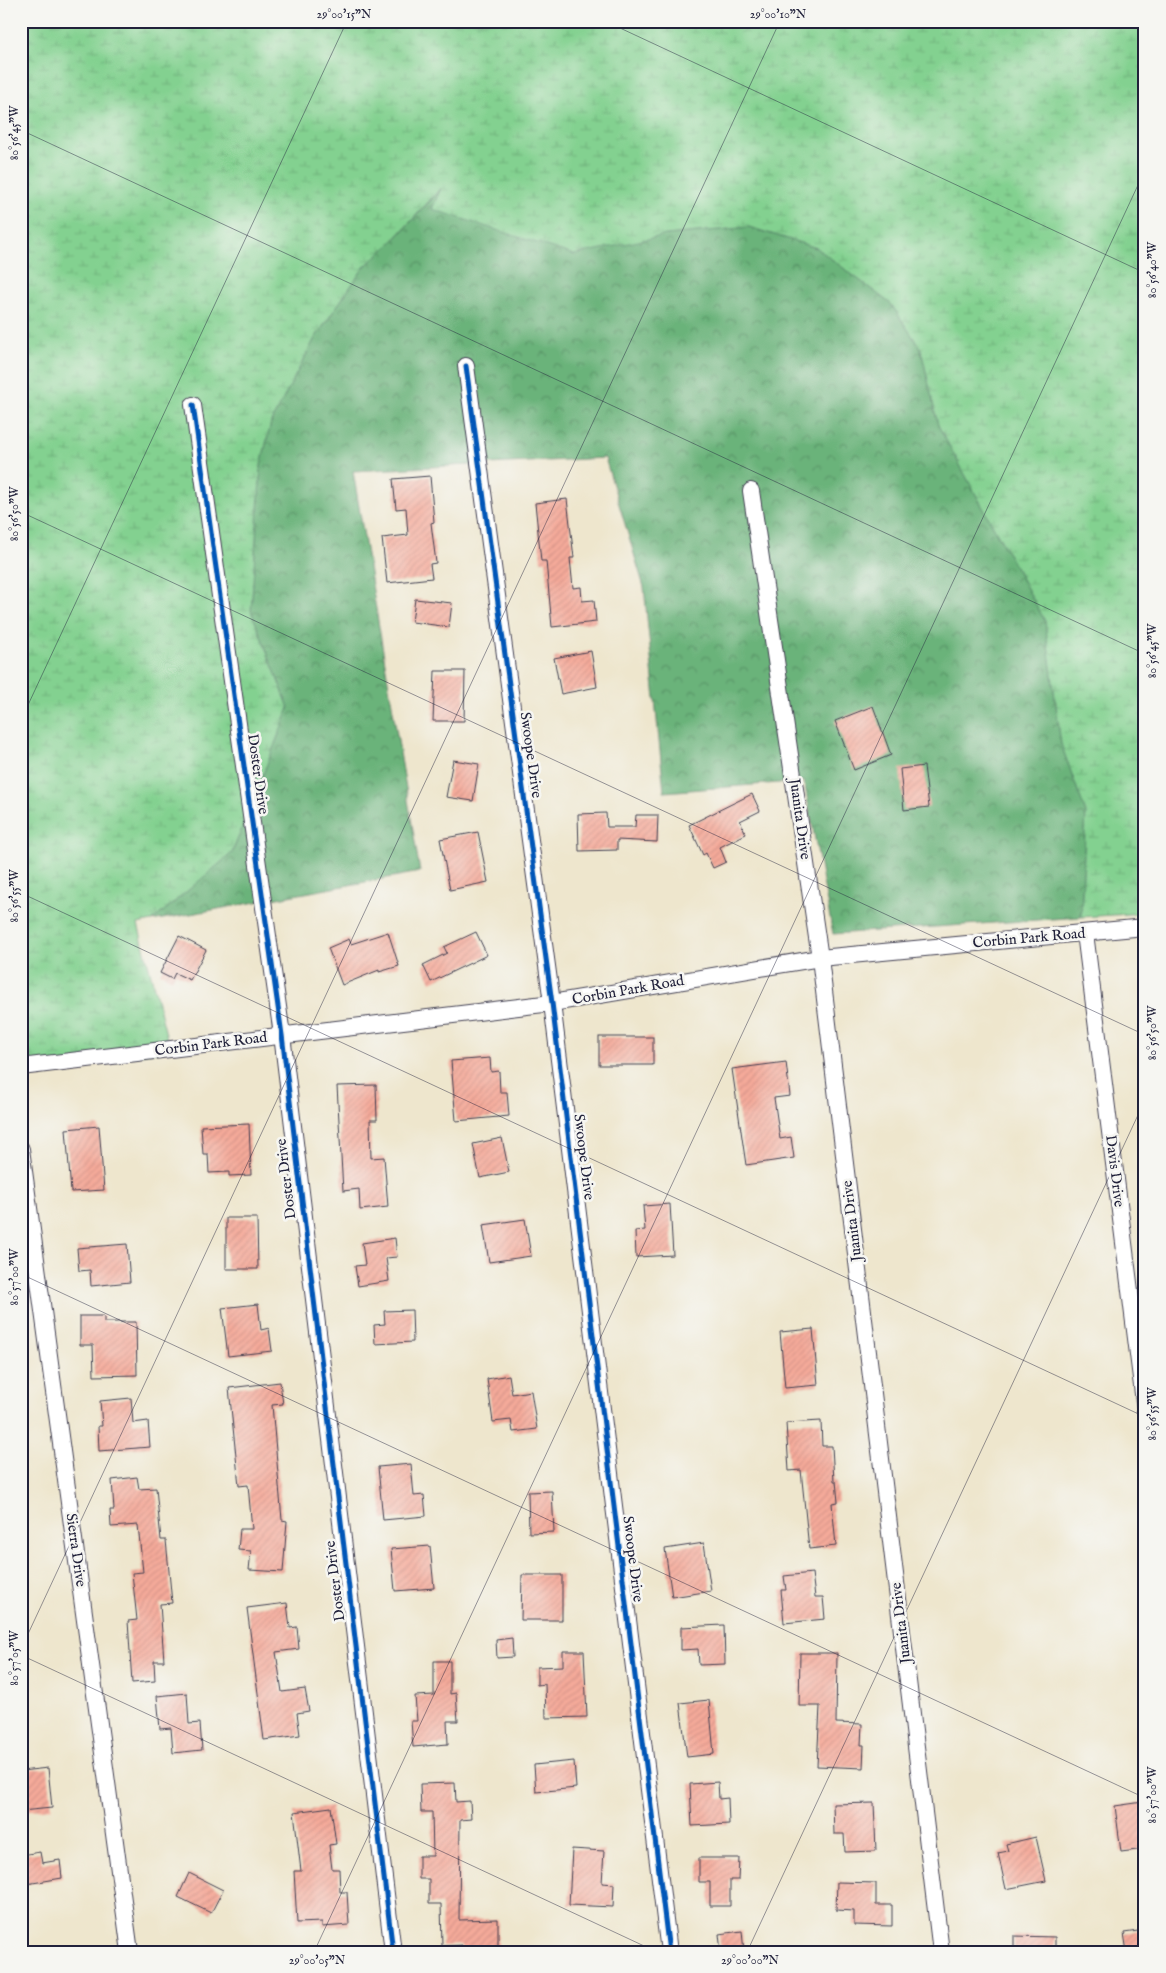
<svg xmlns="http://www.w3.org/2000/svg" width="1166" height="1973" font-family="'IM FELL English',serif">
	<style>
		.forest { fill: url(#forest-crowns); stroke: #466a5a }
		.wetland { fill: url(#wetland-marsh); stroke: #527a66 }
		.building { fill: url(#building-hatch) }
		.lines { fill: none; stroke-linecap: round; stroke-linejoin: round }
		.minor-casing { stroke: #413f51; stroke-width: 18 }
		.minor { stroke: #fff; stroke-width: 16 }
		.cycleway-casing { stroke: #f6f6f2; stroke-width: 8 }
		.cycleway { stroke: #0057b8; stroke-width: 5 }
		.ticks { fill: none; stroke: #22223b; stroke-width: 1; stroke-opacity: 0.45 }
		.labels { text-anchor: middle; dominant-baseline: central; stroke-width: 5; stroke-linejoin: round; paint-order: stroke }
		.street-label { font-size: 15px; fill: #22223b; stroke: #f6f6f2 }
		.neatline { fill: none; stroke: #22223b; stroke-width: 2 }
		.ticks-label { font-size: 12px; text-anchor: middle; fill: #22223b }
	</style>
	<defs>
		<pattern id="forest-crowns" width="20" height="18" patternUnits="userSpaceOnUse" patternTransform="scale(1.25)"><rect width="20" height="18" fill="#6ab37a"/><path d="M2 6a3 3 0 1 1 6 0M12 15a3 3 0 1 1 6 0" fill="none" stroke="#579165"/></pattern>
		<pattern id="wetland-marsh" width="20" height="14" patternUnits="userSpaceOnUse" patternTransform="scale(1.25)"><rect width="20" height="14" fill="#83d190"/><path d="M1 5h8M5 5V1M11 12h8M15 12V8" fill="none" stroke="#71b37d"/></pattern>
		<pattern id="building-hatch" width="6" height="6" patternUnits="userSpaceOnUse" patternTransform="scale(1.25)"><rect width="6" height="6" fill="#f5aa9a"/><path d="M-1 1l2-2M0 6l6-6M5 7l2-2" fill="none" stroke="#d29286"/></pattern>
	</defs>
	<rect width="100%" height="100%" fill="#f6f6f2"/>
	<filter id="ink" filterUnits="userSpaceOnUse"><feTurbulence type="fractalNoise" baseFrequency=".02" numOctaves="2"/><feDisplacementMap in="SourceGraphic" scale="10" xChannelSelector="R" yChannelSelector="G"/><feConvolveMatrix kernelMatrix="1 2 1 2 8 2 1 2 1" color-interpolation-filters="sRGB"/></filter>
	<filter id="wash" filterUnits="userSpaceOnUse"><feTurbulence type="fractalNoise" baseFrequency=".0096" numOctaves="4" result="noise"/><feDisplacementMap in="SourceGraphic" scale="20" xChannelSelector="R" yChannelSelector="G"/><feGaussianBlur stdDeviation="1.12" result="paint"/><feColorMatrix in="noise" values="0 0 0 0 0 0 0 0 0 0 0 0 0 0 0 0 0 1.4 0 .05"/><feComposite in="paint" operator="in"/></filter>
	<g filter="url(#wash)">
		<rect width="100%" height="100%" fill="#eee6cd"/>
		<polygon class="forest" points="443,187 432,209 666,235 749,227 817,248 891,304 921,349 938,425 1045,621 1061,744 1086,813 1081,917 833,934 804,781 664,792 644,587 605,458 353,471 420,872 152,921 232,853 289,708 251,611 261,465 271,422 315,338 364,267 391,243"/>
		<polygon class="wetland" points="21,21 1145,21 1145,913 1081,917 1086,813 1061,744 1045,621 938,425 921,349 891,304 817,248 749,227 666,235 574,255 432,209 441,188 391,243 364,267 315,338 271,422 261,465 251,611 289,708 232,853 152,921 138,924 170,1050 21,1073"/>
		<g id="blocks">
			<g class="building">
				<polygon points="430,476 434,522 431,523 436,563 430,564 432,578 387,583 382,538 408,535 406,508 396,509 393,479"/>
				<polygon points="567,499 574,558 570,558 573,588 581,587 582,601 594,600 596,622 552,627 546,561 541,561 535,503"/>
				<polygon points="415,599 452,603 449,627 412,622"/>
				<polygon points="591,651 597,687 561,694 554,658"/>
				<polygon points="435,671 465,671 464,721 433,721"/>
				<polygon points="873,706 891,755 854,770 835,721"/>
				<polygon points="453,760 479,764 473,801 446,797"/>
				<polygon points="924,766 929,807 904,810 900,769"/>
				<polygon points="752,794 760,811 740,821 746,834 720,847 726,862 713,868 706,853 703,855 689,825"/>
				<polygon points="606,813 607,827 635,827 636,815 658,815 657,842 617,840 617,850 579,851 578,814"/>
				<polygon points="478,832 488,882 450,890 440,839"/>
				<polygon points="388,932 399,966 379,972 379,970 342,985 328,948 349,939 351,944"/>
				<polygon points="476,932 487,955 431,982 423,965 447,953 444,947"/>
				<polygon points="179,936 206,950 190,980 175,973 172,979 160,973"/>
				<rect x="599" y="1037" width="54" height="28"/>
				<polygon points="490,1058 491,1072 499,1071 500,1092 507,1092 509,1116 456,1121 451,1061"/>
				<polygon points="786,1062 790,1096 774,1098 780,1139 791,1137 794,1158 746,1165 732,1069"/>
				<polygon points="376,1085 377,1120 370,1120 371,1158 384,1157 388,1207 360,1210 359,1189 343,1191 337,1086"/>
				<polygon points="249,1124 251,1175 229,1176 229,1172 209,1173 208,1154 203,1154 201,1126"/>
				<polygon points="99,1126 104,1190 71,1192 66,1129"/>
				<polygon points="502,1138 509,1172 480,1178 473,1144"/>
				<polygon points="670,1204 673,1255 636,1257 635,1231 645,1230 643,1206"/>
				<polygon points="226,1218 257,1218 258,1269 226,1269"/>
				<polygon points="525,1219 531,1256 489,1262 483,1225"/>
				<polygon points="395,1238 397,1257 386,1258 389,1281 358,1286 355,1266 365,1265 362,1243"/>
				<polygon points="127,1244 130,1282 91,1286 90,1270 79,1271 77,1248"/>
				<polygon points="258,1304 261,1330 269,1328 272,1351 228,1356 222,1308"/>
				<polygon points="412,1310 413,1342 375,1344 374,1325 385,1324 384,1311"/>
				<polygon points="80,1316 104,1316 104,1322 136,1322 137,1375 94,1376 93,1345 80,1345"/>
				<polygon points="813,1329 818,1385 785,1388 780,1332"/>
				<polygon points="509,1375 512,1394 531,1391 537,1429 513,1432 511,1420 493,1422 487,1379"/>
				<polygon points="280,1382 283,1404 272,1405 282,1520 287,1521 283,1572 249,1570 251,1551 238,1550 240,1529 252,1529 248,1485 239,1486 229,1388"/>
				<polygon points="131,1398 133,1423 148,1421 150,1447 99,1451 98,1426 102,1426 100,1401"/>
				<polygon points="821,1421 822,1446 832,1446 834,1481 836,1481 838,1502 832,1503 836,1546 809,1549 801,1470 789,1471 786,1423"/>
				<polygon points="411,1464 414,1496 424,1495 426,1516 383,1520 378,1467"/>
				<polygon points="137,1477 139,1489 156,1488 161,1540 166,1540 172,1603 160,1604 164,1661 154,1661 155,1681 132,1683 128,1621 137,1620 132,1573 143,1572 138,1525 111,1527 110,1510 114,1510 112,1480"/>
				<polygon points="552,1491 554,1532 529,1533 528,1492"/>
				<polygon points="704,1543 711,1591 672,1597 665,1549"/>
				<polygon points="430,1546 434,1588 395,1591 391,1549"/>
				<polygon points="812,1573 815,1597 823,1597 825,1619 784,1623 781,1590 786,1590 784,1576"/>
				<polygon points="522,1575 562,1575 562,1620 521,1620"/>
				<polygon points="287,1603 290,1628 297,1627 299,1649 276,1652 282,1692 305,1689 309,1711 297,1713 300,1735 264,1740 247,1608"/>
				<polygon points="724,1625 725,1664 699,1665 698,1649 681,1650 681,1627"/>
				<polygon points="512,1638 513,1657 497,1658 496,1640"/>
				<polygon points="563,1651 584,1651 587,1717 546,1718 545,1684 537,1685 537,1667 563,1666"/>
				<polygon points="800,1653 837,1653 836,1723 862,1724 861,1745 864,1745 863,1768 817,1766 820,1706 799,1706"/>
				<polygon points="434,1661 450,1661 450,1694 456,1693 458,1721 447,1721 448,1744 413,1747 411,1721 417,1721 415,1696 434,1695"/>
				<polygon points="187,1693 189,1724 200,1723 202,1750 173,1753 171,1728 160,1729 157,1696"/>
				<polygon points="709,1700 714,1754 687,1757 680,1703"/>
				<polygon points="574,1761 576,1788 536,1792 534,1765"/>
				<polygon points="48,1768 52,1808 21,1811 21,1771"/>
				<polygon points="718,1782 719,1799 728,1798 729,1824 692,1826 690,1784"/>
				<polygon points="455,1783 456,1802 470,1801 471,1819 460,1820 459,1920 498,1919 498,1952 462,1952 462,1945 442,1946 441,1904 429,1904 429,1879 419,1879 419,1856 433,1856 432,1812 421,1812 420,1784"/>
				<polygon points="1143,1802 1145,1849 1121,1852 1115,1806"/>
				<polygon points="874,1803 876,1851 845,1852 844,1834 834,1834 833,1804"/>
				<polygon points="331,1807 336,1844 329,1845 332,1869 339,1869 340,1892 347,1892 349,1925 322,1927 322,1922 297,1923 294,1871 301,1871 294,1812"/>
				<polygon points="1036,1837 1046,1881 1006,1889 998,1853 1008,1851 1006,1844"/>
				<polygon points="572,1849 604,1851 602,1883 614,1884 613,1907 569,1905"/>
				<polygon points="40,1852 42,1863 60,1860 62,1878 21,1885 21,1855"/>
				<polygon points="699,1858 739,1858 738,1880 730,1880 730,1906 710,1906 710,1882 699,1882"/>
				<polygon points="189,1873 223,1890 211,1913 178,1897"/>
				<polygon points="837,1882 876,1883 876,1905 892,1905 892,1926 854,1925 854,1911 836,1910"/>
				<polygon points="1145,1930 1145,1952 1127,1952 1124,1933"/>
				<polygon points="742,1931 744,1952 721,1952 719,1934"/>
				<polygon points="1014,1936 1055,1937 1055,1952 1014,1952"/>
			</g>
		</g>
	</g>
	<g filter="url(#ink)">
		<use href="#blocks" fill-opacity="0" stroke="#413f51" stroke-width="1"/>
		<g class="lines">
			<g class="minor-casing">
				<g id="minor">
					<polyline points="466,366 552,1003 669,1952"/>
					<polyline points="193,405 282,1035 393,1952"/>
					<polyline points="751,491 820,958 941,1952"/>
					<polyline points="1085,933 1145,1410"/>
					<polyline points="21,1067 552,1003 820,958 1145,927"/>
					<polyline points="21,1149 130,1952"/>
				</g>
			</g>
			<use href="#minor" class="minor"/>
			<g class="cycleway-casing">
				<g id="cycleway">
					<polyline points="466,366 552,1003 669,1952"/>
					<polyline points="193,405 282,1035 393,1952"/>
				</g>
			</g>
			<use href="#cycleway" class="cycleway"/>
		</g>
	</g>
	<path class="ticks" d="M 605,21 L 1145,273M 21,130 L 1145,654M 21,512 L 1145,1035M 21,720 L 347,21M 21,893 L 1145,1417M 21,1274 L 1145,1798M 21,1649 L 780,21M 21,1655 L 657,1952M 314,1952 L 1145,170M 747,1952 L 1145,1100"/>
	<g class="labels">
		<g class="street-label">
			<text transform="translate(531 755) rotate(82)">Swoope Drive</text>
			<text transform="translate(258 774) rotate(82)">Doster Drive</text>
			<text transform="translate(800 819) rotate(82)">Juanita Drive</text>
			<text transform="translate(1029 938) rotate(-5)">Corbin Park Road</text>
			<text transform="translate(628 990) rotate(-10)">Corbin Park Road</text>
			<text transform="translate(211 1044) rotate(-7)">Corbin Park Road</text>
			<text transform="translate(584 1157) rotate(83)">Swoope Drive</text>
			<text transform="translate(1115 1171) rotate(83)">Davis Drive</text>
			<text transform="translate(286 1179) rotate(-97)">Doster Drive</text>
			<text transform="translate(852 1221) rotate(-97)">Juanita Drive</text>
			<text transform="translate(76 1550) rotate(82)">Sierra Drive</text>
			<text transform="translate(633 1559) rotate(83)">Swoope Drive</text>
			<text transform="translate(335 1581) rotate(-97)">Doster Drive</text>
			<text transform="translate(901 1623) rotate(-97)">Juanita Drive</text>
		</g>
	</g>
	<rect width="1166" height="1973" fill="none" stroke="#f6f6f2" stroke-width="55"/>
	<rect x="28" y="28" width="1110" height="1918" class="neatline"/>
	<g class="ticks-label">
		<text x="344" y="18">29°00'15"N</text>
		<text x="778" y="18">29°00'10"N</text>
		<text transform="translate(14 133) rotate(-90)" y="4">80°56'45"W</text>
		<text transform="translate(1152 270) rotate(-90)" y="4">80°56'40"W</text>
		<text transform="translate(14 514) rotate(-90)" y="4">80°56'50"W</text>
		<text transform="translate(1152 651) rotate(-90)" y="4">80°56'45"W</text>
		<text transform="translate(14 896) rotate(-90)" y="4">80°56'55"W</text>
		<text transform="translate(1152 1033) rotate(-90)" y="4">80°56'50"W</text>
		<text transform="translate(14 1277) rotate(-90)" y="4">80°57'00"W</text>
		<text transform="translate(1152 1414) rotate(-90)" y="4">80°56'55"W</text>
		<text transform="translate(14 1658) rotate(-90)" y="4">80°57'05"W</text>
		<text transform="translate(1152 1795) rotate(-90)" y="4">80°57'00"W</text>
		<text x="317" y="1964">29°00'05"N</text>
		<text x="750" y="1964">29°00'00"N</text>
	</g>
</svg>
